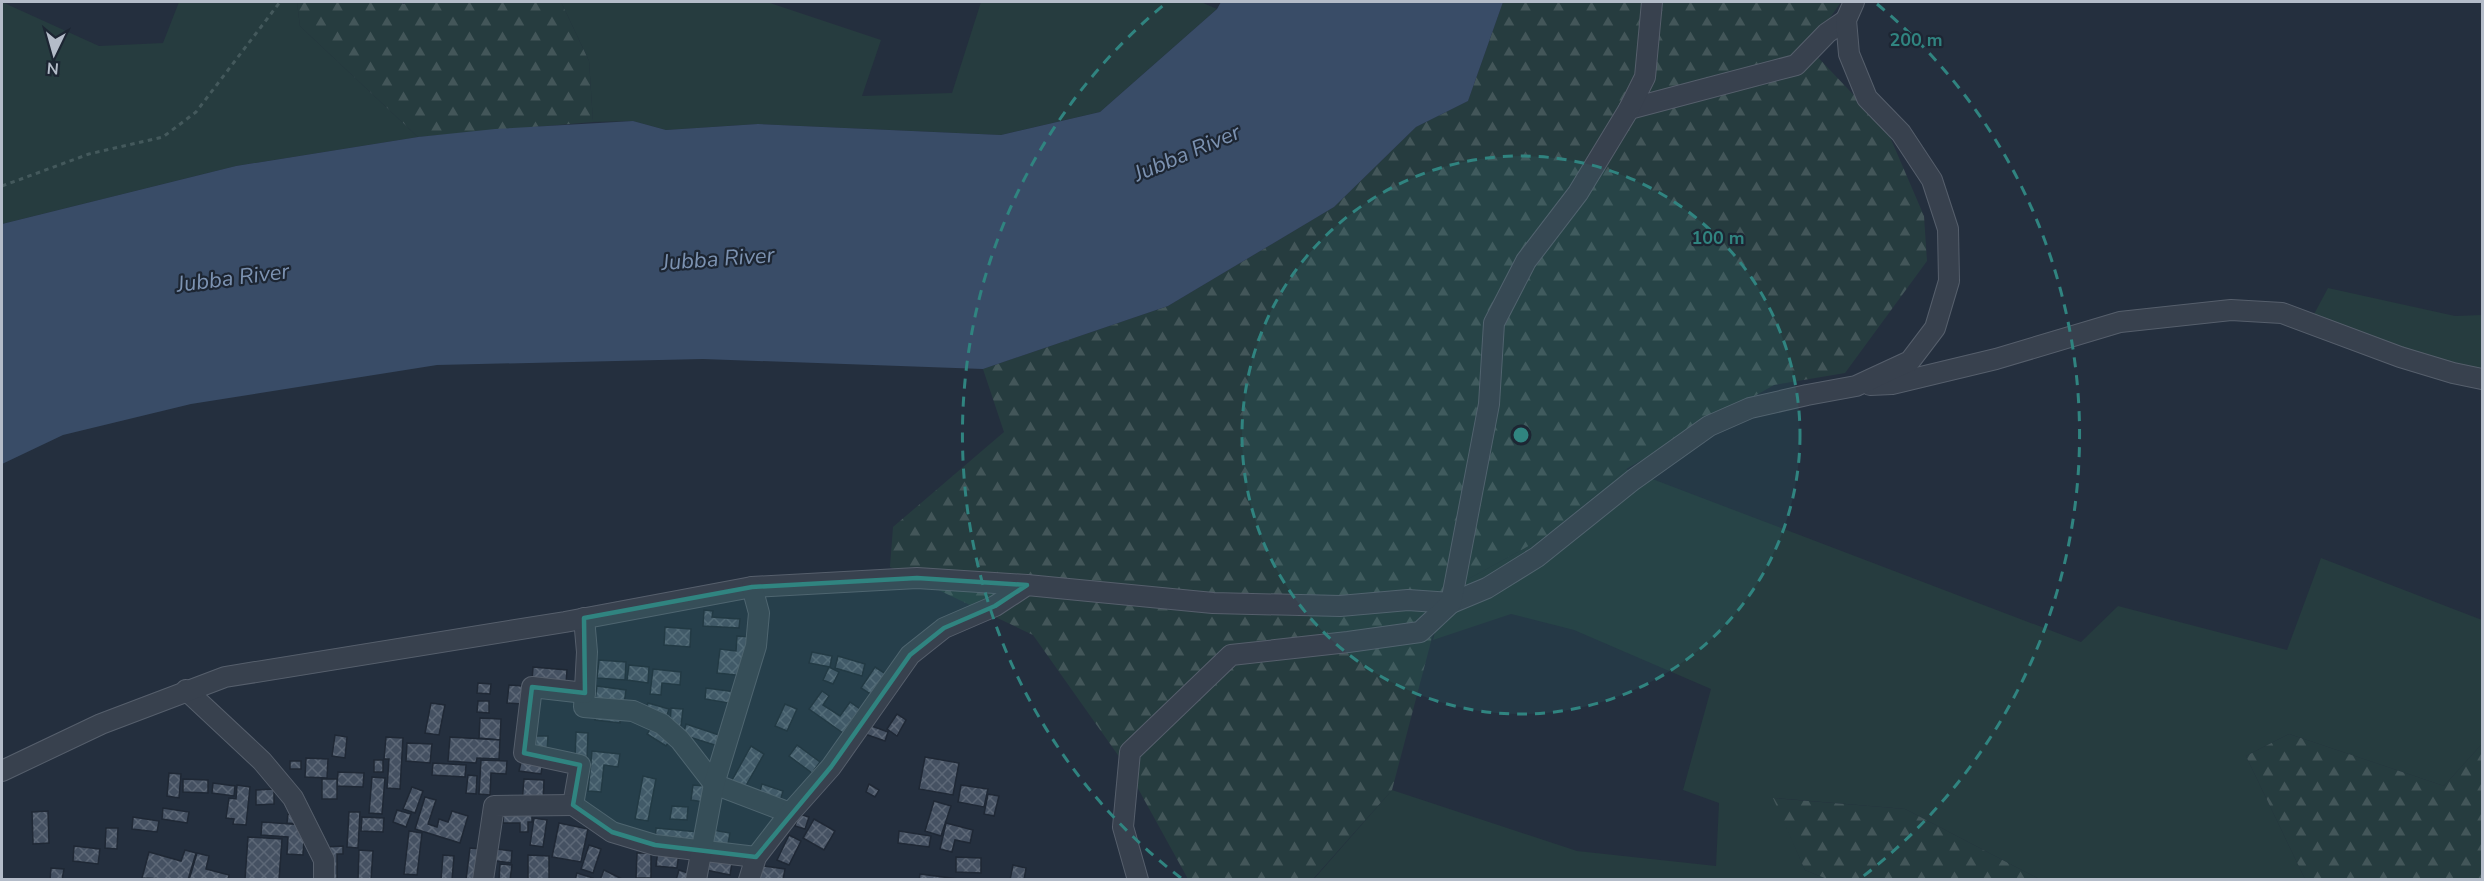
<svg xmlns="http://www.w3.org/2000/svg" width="2484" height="881" font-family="'Nunito Sans',sans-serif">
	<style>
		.grass { fill: #263c3f }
		.forest { fill: url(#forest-firs) }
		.water { fill: #394c67 }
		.building { fill: url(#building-cross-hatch); stroke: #1f2835; stroke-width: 1.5 }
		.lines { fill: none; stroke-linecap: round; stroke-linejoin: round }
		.minor-casing { stroke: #565f6c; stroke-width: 22 }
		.path { stroke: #44595c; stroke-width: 3; stroke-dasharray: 4.5 4.5; stroke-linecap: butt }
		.minor { stroke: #38414e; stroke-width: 20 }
		.marked { fill: #308480; fill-opacity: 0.2; stroke: #308480; stroke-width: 4.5; stroke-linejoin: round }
		.ring { fill: none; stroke: #308480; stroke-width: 3; stroke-dasharray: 10 8 }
		.labels { text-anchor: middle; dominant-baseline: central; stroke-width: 4.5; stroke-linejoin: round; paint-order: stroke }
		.water-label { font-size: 22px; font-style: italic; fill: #7c92b1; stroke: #1d2633 }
		.centre { fill: #308480; stroke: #1d2633; stroke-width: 3 }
		.ring-label { font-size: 18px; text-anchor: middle; font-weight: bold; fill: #308480; stroke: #1d2633; stroke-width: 4.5; stroke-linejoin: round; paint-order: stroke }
	</style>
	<defs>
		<pattern id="forest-firs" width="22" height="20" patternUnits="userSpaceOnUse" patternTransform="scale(1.5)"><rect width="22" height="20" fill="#263c3f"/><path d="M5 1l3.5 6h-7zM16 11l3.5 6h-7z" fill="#435659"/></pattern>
		<pattern id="building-cross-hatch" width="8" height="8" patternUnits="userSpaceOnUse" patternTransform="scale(1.5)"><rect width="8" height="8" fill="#455162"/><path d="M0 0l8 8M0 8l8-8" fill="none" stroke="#5d6877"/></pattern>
	</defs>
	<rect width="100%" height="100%" fill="#242f3e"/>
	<g class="grass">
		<polygon points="2,2 99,46 163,43 179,2 297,2 300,26 418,137 236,166 2,224"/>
		<polygon points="561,2 767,2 881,40 862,96 952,93 981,2 1201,2 1217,9 1100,112 1001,135 758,124 666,130 633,121 593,122 589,61"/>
		<polygon points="2328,288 2455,316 2482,315 2482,384 2305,331"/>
		<polygon points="1626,469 2081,642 2118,606 2287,650 2321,558 2482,620 2482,744 2444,786 2289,734 2246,756 2305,879 2039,879 1905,809 1774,798 1805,870 1827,879 1313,880 1392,790 1577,851 1716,866 1719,803 1683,790 1711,689 1574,630 1511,614 1433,640 1444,592 1549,535"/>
	</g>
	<g class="forest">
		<polygon points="297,2 398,2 404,4 407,2 561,2 589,61 593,122 418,137 300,26"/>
		<polygon points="1503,2 1841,2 1809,48 1887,130 1924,216 1927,261 1845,373 1774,385 1626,469 1549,535 1444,592 1392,790 1313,879 1188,879 1125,765 1033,635 890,567 893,527 1004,432 983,369 1168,306 1334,207 1416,127 1468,101"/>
		<polygon points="2289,734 2444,786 2482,744 2482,879 2305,879 2246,756"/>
		<polygon points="1773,798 1905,809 2039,879 1827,879 1805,870"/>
	</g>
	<polygon class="water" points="1221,2 1503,2 1468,101 1416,127 1334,207 1168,306 983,369 703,359 437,365 191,404 63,435 2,464 2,224 236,166 418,137 495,129 633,121 666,130 758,124 1001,135 1100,112 1217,9"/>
	<g class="building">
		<polygon points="704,610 713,611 712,617 740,619 739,628 703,626"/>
		<polygon points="665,627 691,629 690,647 664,645"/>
		<polygon points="737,636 749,637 745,676 717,673 720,649 736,651"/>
		<polygon points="812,652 832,656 830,667 809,663"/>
		<polygon points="838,656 865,664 862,676 835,668"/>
		<polygon points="599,660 626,662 625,680 597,678"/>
		<polygon points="629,665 649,667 648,683 627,680"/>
		<polygon points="533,667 567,670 566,684 532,681"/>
		<polygon points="829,667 839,672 833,684 823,680"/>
		<polygon points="875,667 886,674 872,695 861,688"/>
		<polygon points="653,669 681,672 680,685 662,683 661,695 650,694"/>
		<polygon points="478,683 491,684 490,694 477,693"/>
		<polygon points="509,685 523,686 522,704 507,703"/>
		<polygon points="597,686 626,690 624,704 595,700"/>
		<polygon points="706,688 736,692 734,704 705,699"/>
		<polygon points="822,691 829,696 823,705 840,716 850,702 860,709 843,733 809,709"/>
		<polygon points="478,701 489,701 489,713 477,712"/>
		<polygon points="431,703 445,705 439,735 425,733"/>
		<polygon points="648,703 669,709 665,721 644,714"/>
		<polygon points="785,704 797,709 787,731 775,726"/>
		<polygon points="671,708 683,709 681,726 670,725"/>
		<polygon points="596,710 620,712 620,723 595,720"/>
		<polygon points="897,714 906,720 897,736 887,729"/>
		<polygon points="480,718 501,719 500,740 479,738"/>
		<polygon points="655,722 674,734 666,746 647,734"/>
		<polygon points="686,724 725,737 721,747 683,735"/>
		<polygon points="869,725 888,732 885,741 865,734"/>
		<polygon points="576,732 588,733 587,760 575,759"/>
		<polygon points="335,735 347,737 345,758 332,756"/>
		<polygon points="536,736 548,736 547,753 535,752"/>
		<polygon points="386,737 403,738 400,789 387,788 389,759 384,759"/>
		<polygon points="450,737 500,740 499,759 477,758 476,763 448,761"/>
		<polygon points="407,743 432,744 430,763 406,761"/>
		<polygon points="797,745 820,762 812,773 789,756"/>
		<polygon points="751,746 764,754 744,789 731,782"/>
		<polygon points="592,751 620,754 618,767 604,765 601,792 588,791"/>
		<polygon points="925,757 959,763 953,795 919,789"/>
		<polygon points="306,758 328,759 327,778 305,777"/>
		<polygon points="522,758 543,761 541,774 519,771"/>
		<rect x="374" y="760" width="9" height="12"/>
		<polygon points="481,760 507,761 506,774 491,773 490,795 479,794"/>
		<rect x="290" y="761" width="11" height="8"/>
		<polygon points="433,763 466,765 465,777 432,775"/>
		<polygon points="338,772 364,773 363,787 337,786"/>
		<polygon points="169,773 181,774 179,798 167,796"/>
		<polygon points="468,775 477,776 476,794 466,793"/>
		<polygon points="643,776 656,779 648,821 635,819"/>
		<polygon points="372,777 385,778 382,814 369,813"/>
		<polygon points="183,779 208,780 208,793 183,792"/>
		<rect x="322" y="779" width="15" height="20"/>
		<polygon points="524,779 544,780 543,804 522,803"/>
		<polygon points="213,783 235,786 234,796 212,793"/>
		<polygon points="762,784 783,791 779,805 758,798"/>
		<polygon points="869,784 879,790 875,797 866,792"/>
		<polygon points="237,785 250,787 246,825 233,824 234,819 226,818 229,798 236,799"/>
		<polygon points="693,785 706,786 704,802 691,800"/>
		<polygon points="961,785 988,789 984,807 958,802"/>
		<polygon points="412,787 423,791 415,813 403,809"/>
		<polygon points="274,789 274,804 256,805 256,790"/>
		<polygon points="988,794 999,796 994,816 984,814"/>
		<polygon points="425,797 436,800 428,824 437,827 439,819 448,822 452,811 468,816 460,843 415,829"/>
		<polygon points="934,801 951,806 941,836 925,831"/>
		<polygon points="672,806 688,807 687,820 670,819"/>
		<polygon points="163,808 189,812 187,823 162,819"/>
		<polygon points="504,808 532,808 532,822 528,822 528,832 520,832 520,823 503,823"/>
		<polygon points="397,810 411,814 406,827 393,822"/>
		<polygon points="48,811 49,843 33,844 32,812"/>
		<polygon points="349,812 360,812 358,848 347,847"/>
		<polygon points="288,814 300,815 300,824 287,823"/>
		<polygon points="799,814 809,817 805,829 795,826"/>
		<polygon points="133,817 159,821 157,832 132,829"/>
		<polygon points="362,817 384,818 383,832 361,831"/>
		<polygon points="534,818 547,820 543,847 530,845"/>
		<polygon points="814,819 835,831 824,850 803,838"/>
		<polygon points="262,822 305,825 303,855 287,854 288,837 261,835"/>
		<polygon points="559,823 588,829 581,862 552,857"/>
		<polygon points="946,823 973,830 970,843 955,840 952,852 940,849"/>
		<polygon points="106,828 118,828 117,849 105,848"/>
		<polygon points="656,828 699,832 698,846 655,842"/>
		<polygon points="707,829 730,833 727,850 705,847"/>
		<polygon points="409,831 422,833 417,875 404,874"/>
		<polygon points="899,831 931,836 929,847 898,843"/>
		<polygon points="789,835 801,841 789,865 777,860"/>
		<polygon points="248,837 282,839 279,880 245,879"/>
		<polygon points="589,845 601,849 593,873 581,869"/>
		<polygon points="74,846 100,849 98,864 73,861"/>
		<polygon points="343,846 343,854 337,854 337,879 327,879 326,847"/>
		<polygon points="470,848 482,849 478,880 466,880"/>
		<polygon points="489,848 512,851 511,863 488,860"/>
		<polygon points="185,850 196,853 188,880 142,878 149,852 181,861"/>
		<polygon points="359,850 373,851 371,880 358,880"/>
		<polygon points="658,850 679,853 677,868 656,866"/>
		<polygon points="197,853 209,856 206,869 229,875 228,880 189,880"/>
		<polygon points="637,853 651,853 651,878 636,878"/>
		<polygon points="443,855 454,856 452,880 441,880"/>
		<polygon points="528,855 549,856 549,880 528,880"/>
		<polygon points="956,857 981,858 981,873 956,872"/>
		<polygon points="708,859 732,863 730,875 706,870"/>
		<polygon points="500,864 512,865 510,880 499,880"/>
		<polygon points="757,865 785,869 783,880 755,880"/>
		<polygon points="1013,865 1026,868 1024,880 1010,880"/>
		<polygon points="51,868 64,869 62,880 50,880"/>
		<polygon points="604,870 624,880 600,880"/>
		<polygon points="679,870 691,874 689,880 676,880"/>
		<polygon points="577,873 593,878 593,880 575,880"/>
		<polygon points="920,874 958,879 958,880 919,880"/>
	</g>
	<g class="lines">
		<g class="minor-casing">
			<g id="minor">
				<polyline points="1629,109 1796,65 1827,33 1846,20"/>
				<polyline points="1870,385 1892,384 1996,359 2120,322 2231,310 2282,313 2400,357 2453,373 2482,379"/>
				<polyline points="584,618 587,652 584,707 633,711 662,724 680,740 714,784 790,813"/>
				<polyline points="186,690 262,761 293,798 324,860 324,880"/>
				<polyline points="585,693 532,687 524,753 580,765 573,805 612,832 655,845 756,857"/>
				<polyline points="2,771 101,724 225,677 565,622 752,587 917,578 1027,585"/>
				<polyline points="483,880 494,806 573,805"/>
				<polyline points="696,880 714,784 756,646 759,613 752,587"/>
				<polyline points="749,880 756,857 790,813 831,767 910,655 944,628 995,606 1027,585 1213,603 1340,606 1408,600 1451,603 1487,588 1537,557 1633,480 1709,426 1750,408 1807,395 1856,386 1910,361 1935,328 1949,281 1948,229 1932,180 1901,133 1867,98 1849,54 1846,20 1854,2"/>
				<polyline points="1138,880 1123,827 1130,752 1231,655 1348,642 1420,632 1451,603 1489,404 1494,323 1526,261 1578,193 1629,109 1645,77 1652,2"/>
			</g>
		</g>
		<polyline class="path" points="2,186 89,154 163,137 196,112 280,2"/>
		<use href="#minor" class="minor"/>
	</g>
	<path class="marked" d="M 917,578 L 1027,585 L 995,606 L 944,628 L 910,655 L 831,767 L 756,857 L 655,845 L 612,832 L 573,805 L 580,765 L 524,753 L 532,687 L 585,693 L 584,618 L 752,587 Z"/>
	<circle cx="1521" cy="435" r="279" fill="#308480" fill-opacity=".12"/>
	<g class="ring">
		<circle cx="1521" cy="435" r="279"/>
		<path d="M1181 878A559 559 0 0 1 1165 4M1877 4A559 559 0 0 1 1861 878"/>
	</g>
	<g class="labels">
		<g class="water-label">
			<text transform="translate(1187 153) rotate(-23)">Jubba River</text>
			<text transform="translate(718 259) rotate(-4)">Jubba River</text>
			<text transform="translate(233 278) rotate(-7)">Jubba River</text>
		</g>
	</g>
	<circle cx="1521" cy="435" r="9" class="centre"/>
	<g class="ring-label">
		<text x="1916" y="46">200 m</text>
		<text x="1718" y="244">100 m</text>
	</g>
	<rect width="2484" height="881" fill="none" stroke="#b4bcc9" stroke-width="6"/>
	<g transform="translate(54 54) rotate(185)" stroke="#1d2633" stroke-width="4.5" paint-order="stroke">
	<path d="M0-4.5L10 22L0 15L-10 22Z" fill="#b4bcc9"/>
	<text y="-9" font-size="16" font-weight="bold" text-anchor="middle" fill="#b4bcc9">N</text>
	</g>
</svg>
